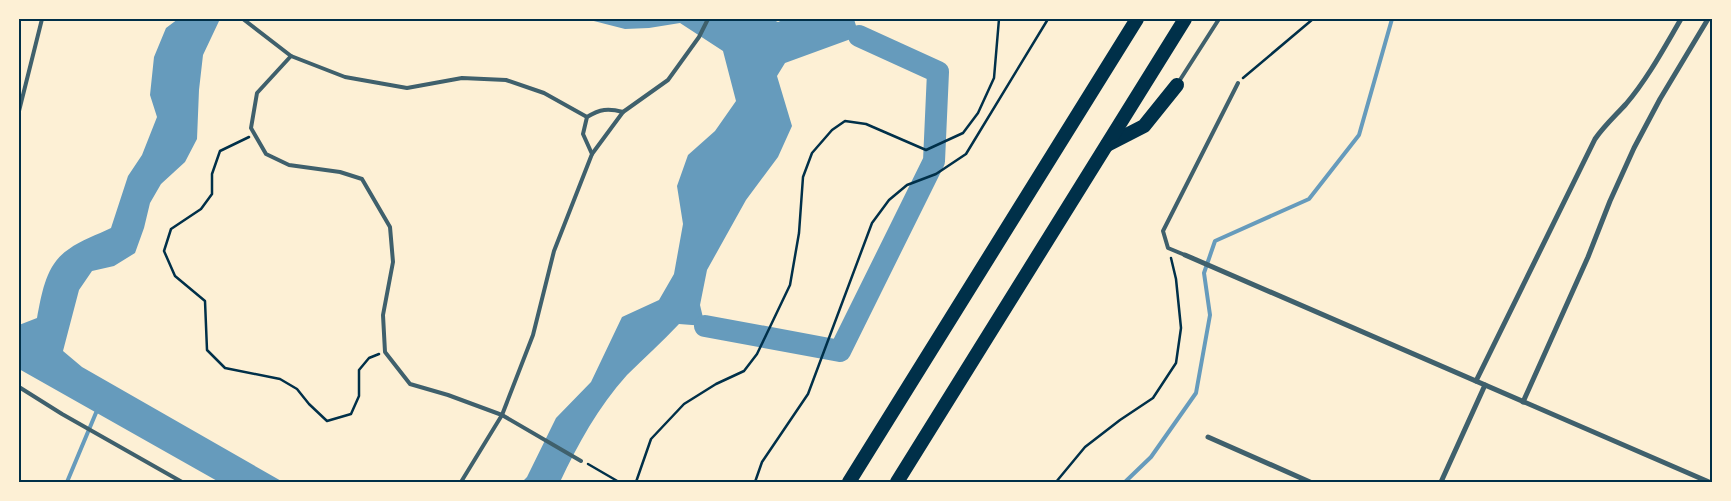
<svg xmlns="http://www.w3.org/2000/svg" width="1731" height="501" font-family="'Alegreya Sans',sans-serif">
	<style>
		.water { fill: #669bbc }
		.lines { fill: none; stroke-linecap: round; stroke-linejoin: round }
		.stream { stroke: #669bbc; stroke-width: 4 }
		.river { stroke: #669bbc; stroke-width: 22 }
		.path { stroke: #003049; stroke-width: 2.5 }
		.service { stroke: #3f606c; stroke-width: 4 }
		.minor { stroke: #3f606c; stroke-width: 5 }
		.motorway { stroke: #003049; stroke-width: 14 }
		.neatline { fill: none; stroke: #003049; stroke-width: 2 }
	</style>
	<rect width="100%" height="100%" fill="#fdf0d5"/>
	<g class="water">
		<path d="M 178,19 L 220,19 L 203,55 L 199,90 L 197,139 L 185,162 L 161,184 L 150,203 L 144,228 L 135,253 L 114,266 L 92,271 L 79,290 L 63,351 L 82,367 L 283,482 L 219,482 L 19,369 L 19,325 L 37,318 C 42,292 46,264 69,249 C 81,240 97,235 111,228 L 128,176 L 142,155 L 157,117 L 150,95 L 154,57 L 166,28 Z"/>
		<path d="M 586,19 L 771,19 L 778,22 L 785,19 L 854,19 L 859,36 L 785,63 L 777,76 L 792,126 L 778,157 L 746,200 L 707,270 L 700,305 L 705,326 L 679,324 C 662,342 644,358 627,375 C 598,407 578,444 560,482 L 522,482 L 527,477 L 556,418 L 591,382 L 622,317 L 659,300 L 674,274 L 683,224 L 677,186 L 688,155 L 715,131 L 736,101 L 723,51 L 680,23 L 649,28 L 625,29 Z"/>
	</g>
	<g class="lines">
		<g class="stream">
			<polyline points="67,482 98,408"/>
			<polyline points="1125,482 1151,457 1196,393 1210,315 1204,273 1215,241 1309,199 1359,135 1392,19"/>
		</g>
		<polyline class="river" points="705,326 840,351 934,161 938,72 859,36"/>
		<g class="path">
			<polyline points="1243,78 1313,19"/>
			<polyline points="249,137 220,151 212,174 212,194 201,209 171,229 164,251 175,276 205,301 207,350 225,368 280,379 297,389 309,404 327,421 351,414 359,396 359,370 369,358 379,354"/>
			<polyline points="588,464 619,482"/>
			<polyline points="636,482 651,439 684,404 716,384 744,371 757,354 790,285 799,233 803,177 812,153 832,130 845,121 866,124 926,150 963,133 978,113 994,78 999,19"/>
			<polyline points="755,482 762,462 808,394 872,223 889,200 907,185 936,174 966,154 1048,19"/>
			<polyline points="1056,482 1085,447 1120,420 1153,398 1176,363 1181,328 1176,279 1171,258"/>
		</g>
		<g class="service">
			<polyline points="243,19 291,56 345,77 407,88 462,78 506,80 544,93 587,117"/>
			<polyline points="291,56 257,93 251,128 266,154 289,165 340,172 362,179 390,227 393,262 383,315 385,352 410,384 448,395 502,415 581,461"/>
			<polyline points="1178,83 1219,19"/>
			<polyline points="19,111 42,19"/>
			<polyline points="592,154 623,112"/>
			<polyline points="1185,255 1168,248 1163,231 1238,83"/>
			<polyline points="19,387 62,414 182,482"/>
			<path d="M 461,482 L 502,415 L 533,335 L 554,251 L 592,154 L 583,134 L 587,117 C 600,109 608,108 623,112 L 668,80 L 699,37 L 708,19"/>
		</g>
		<g class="minor">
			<polyline points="1185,255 1709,482"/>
			<path d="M 1476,381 L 1595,139 C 1604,126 1615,116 1626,104 C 1648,78 1664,48 1681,19"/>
			<polyline points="1523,402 1588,257 1610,201 1634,148 1660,99 1708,19"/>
			<polyline points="1208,437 1310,482"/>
			<polyline points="1441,482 1485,385"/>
		</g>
		<g class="motorway">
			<polyline points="1107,145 1144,126 1177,85"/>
			<polyline points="849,482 1137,19"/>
			<polyline points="897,482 1185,19"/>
		</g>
	</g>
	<rect width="1731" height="501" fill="none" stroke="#fdf0d5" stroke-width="40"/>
	<rect x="20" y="20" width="1691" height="461" class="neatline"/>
</svg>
